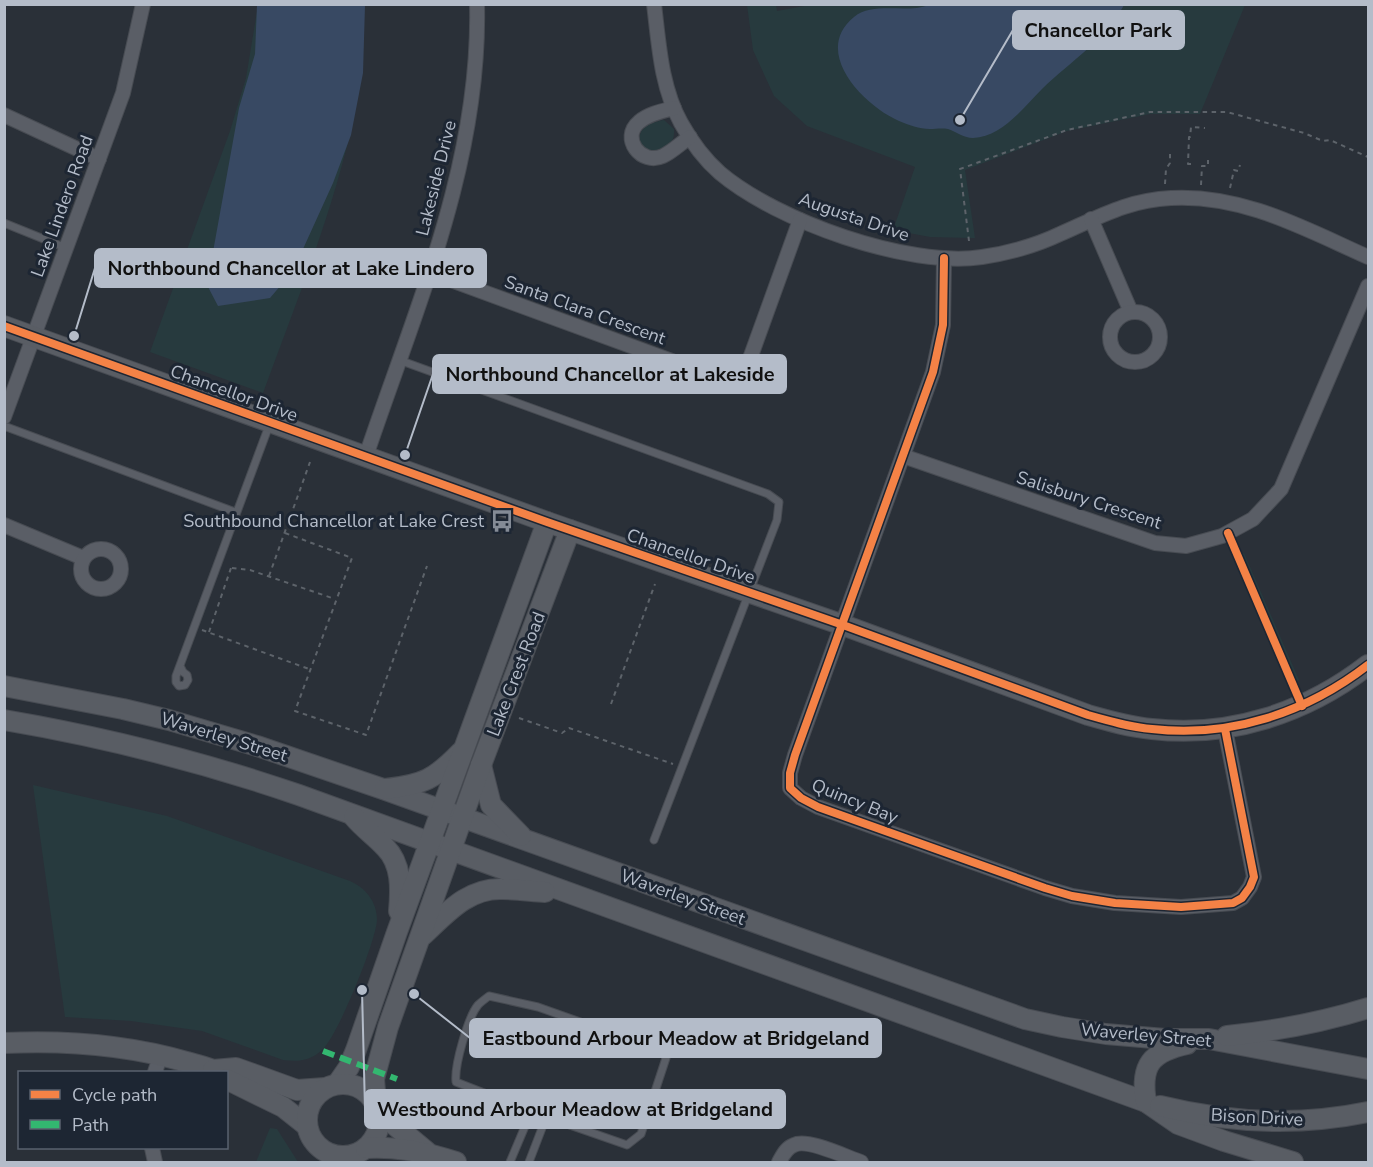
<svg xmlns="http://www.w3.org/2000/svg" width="1373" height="1167" font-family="'Nunito Sans',sans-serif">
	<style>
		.green { fill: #273a3e }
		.water { fill: #384963 }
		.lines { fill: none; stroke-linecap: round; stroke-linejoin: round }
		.lane-casing { stroke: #484c53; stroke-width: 9 }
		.street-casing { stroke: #484c53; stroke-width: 16 }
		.secondary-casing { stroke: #484c53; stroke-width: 22 }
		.path { stroke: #5d636a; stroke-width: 2; stroke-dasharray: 4.5 4.5; stroke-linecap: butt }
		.lane { stroke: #5a5e66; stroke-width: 7 }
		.street { stroke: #5a5e66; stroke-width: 14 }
		.secondary { stroke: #595d64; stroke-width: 20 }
		.quiet { stroke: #33b770; stroke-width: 6; stroke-dasharray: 12 6; stroke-linecap: butt }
		.cycleway-casing { stroke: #1d2633; stroke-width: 11 }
		.cycleway { stroke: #f48246; stroke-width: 8 }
		.labels { text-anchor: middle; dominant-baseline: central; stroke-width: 6; stroke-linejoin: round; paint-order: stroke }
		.street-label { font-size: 18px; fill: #b4bcc9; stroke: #1d2633 }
		.poi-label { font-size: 18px; fill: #b4bcc9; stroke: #1d2633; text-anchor: end }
		.leader { fill: none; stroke: #b4bcc9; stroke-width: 2 }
		.callout-dot { fill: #b4bcc9; stroke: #1d2633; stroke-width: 2 }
		.callout { fill: #b4bcc9; stroke: #b4bcc9; stroke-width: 2 }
		.callout-label { font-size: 20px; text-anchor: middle; font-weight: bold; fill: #111 }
	</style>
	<rect width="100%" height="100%" fill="#2a3038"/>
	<g class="green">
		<polygon points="815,4 1245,5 1200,114 1150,114 1067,131 965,170 975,238 971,238 930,237 893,230 915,167 807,126 774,96 753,50 747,5 776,5 777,11"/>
		<path d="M 258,5 L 355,111 C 335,208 297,300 263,393 L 150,352 L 230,131 L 246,78 Z"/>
		<path d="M 664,120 L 674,129 C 675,143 667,148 655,153 L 642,148 C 634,130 647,123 664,120 Z"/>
		<polygon points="1244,553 1299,680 1288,686 1233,558"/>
		<path d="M 33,785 L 167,816 L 350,881 C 366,888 377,902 377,920 C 376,941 338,1036 322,1050 C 310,1061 298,1062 283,1060 L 202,1031 L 131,1021 L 65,1017 Z"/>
		<polygon points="270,1128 277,1129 298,1162 256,1162"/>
	</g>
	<g class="water">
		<polygon points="257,5 365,5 363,73 351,135 333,183 293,271 270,298 218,306 207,285 239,108 255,54"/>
		<path d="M 929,5 L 929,4 L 1124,5 C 1105,40 1071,61 1042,89 C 1024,107 1002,137 973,138 C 964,138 957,132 948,129 C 942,128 935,129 930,129 C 919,129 909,125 899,121 C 864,106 811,52 854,17 C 874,1 906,14 929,5 Z"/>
	</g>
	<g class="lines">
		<g class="lane-casing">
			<g id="lane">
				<polyline points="4,223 66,248"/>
				<polyline points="399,360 768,494 779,502 777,520 654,840"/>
				<polyline points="4,426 235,512"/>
				<polyline points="180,666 183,672 187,675 188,680 185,685 179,686 176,682 176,676 270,423"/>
				<path d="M 489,996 L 538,1007 L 662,1051 L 666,1058 L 641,1134 L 627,1145 L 538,1114 L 456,1082 C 454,1066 468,1017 478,1005 C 481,1002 485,999 489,996 Z"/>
				<polyline points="510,1162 526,1124 538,1114 544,1123 529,1162"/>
			</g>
		</g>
		<g class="street-casing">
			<g id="street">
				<path d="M 654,4 C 659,45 661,87 681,123 C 691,141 704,159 720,173 C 777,221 908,268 982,257 C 1008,253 1037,245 1060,234 C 1099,217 1128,200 1171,198 C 1243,194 1305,229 1368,257"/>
				<path d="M 674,108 C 662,111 648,114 639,122 C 620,138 641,166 663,156 C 672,152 681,143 690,137"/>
				<polyline points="4,115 99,159"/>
				<polyline points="1091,219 1131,312"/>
				<polyline points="944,258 943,325 933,372 795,755 790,773 790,788 801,798 818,807 1045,888 1072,896 1115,903 1181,907 1233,903 1242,898 1250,887 1254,877 1225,729"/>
				<polyline points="429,272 721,379 740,378 748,364 800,220"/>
				<circle cx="1135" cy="337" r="25"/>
				<polyline points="4,417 123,93 143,4"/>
				<path d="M 366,456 C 415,310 481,162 477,4"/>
				<polyline points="903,456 1155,543 1186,546 1222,536 1253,519 1281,489 1368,286"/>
				<polyline points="4,525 83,558"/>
				<circle cx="101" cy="569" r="20"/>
				<polyline points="155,1072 161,1054"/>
				<polyline points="152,1148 155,1162"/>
				<path d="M 779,1162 C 783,1155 786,1148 794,1145 C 807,1138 846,1157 861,1162"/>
			</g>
		</g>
		<g class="secondary-casing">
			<g id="secondary">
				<path d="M 4,326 L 547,522 L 843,625 L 1088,715 C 1109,721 1130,727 1152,729 C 1230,738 1306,713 1368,665"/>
				<polyline points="4,686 123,709 169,720 257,746 383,789 1025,1019 1062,1027 1106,1034 1165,1039 1209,1039 1368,1069"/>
				<path d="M 4,720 C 104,737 203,762 299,795 L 1146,1102 L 1178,1124 L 1224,1141 L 1293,1162"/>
				<polyline points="481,765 491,805 521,836"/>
				<path d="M 385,789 C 423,785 435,779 461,752"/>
				<path d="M 354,817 C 364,829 375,836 385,847 C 402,864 401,889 399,911"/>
				<path d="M 422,936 C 446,914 467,888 502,889 C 516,889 530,891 545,892"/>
				<path d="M 1227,1036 C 1275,1031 1323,1022 1368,1008"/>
				<path d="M 4,1043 C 66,1040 128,1045 187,1062 C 196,1065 208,1067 217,1072"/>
				<polyline points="213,1070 236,1068 297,1090 325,1088"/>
				<polyline points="226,1079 283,1107 307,1126"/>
				<polyline points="338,1083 349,1067 356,1050 397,932 547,522"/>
				<circle cx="343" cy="1120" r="36"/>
				<path d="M 1146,1102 C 1140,1065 1151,1052 1187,1044"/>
				<polyline points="376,1104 374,1079 388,1027 481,765 570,530"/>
				<path d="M 1160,1106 C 1229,1123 1300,1126 1368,1112"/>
				<polyline points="379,1112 427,1152"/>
				<path d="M 366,1148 C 397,1146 426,1152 456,1162"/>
			</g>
		</g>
		<g class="path">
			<polyline points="1191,164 1188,164 1189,137 1190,137 1191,127 1205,128"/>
			<polyline points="1165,184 1166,169 1170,163 1170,154"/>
			<polyline points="1201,185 1202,166 1208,166 1208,160"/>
			<polyline points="1230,188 1234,170 1238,171 1240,165"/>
			<polyline points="969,241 960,169 1067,130 1150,112 1227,112 1304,133 1323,141 1330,140 1368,157"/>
			<polyline points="285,533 352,558 295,711 366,735 427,566"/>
			<polyline points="232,568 250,570 335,599"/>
			<polyline points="269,576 310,462"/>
			<polyline points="202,630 309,669"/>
			<polyline points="209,632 231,568"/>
			<polyline points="611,704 655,584"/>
			<polyline points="519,718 562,733 569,728 673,764"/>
		</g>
		<use href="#lane" class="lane"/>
		<use href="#street" class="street"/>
		<use href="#secondary" class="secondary"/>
		<polyline class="quiet" points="323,1051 397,1079"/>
		<g class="cycleway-casing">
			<g id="cycleway">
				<polyline points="944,258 943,325 933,372 795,755 790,773 790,788 801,798 818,807 1045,888 1072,896 1115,903 1181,907 1233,903 1242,898 1250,887 1254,877 1225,729"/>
				<path d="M 4,326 L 547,522 L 843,625 L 1088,715 C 1109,721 1130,727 1152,729 C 1230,738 1306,713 1368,665"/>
				<polyline points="1228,533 1302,706"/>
			</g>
		</g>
		<use href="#cycleway" class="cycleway"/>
	</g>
	<defs>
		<g id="bus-bare" transform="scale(1.8)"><path d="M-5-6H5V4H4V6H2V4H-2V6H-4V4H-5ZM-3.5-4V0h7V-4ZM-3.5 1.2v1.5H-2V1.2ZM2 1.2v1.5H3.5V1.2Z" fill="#848b96" stroke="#1d2633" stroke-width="2.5" paint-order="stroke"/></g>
	</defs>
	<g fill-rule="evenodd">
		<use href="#bus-bare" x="502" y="521"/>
	</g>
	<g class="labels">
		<g class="street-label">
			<text transform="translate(436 178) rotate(-76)">Lakeside Drive</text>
			<text transform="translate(62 206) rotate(-70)">Lake Lindero Road</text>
			<text transform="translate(854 217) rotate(19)">Augusta Drive</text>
			<text transform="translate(585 310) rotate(20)">Santa Clara Crescent</text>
			<text transform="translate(234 393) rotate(20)">Chancellor Drive</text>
			<text transform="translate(1089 500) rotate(18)">Salisbury Crescent</text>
			<text transform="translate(691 556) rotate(19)">Chancellor Drive</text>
			<text transform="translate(516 674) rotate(-69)">Lake Crest Road</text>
			<text transform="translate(224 737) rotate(17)">Waverley Street</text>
			<text transform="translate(855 801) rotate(22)">Quincy Bay</text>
			<text transform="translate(683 897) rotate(20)">Waverley Street</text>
			<text transform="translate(1146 1035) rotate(5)">Waverley Street</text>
			<text transform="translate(1257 1117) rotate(3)">Bison Drive</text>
		</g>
		<g class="poi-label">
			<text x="484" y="521">Southbound Chancellor at Lake Crest</text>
		</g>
	</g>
	<path class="leader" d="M960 120L1013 30M74 336L95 268M405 455L433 374M414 994L470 1038M362 990L365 1109"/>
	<g class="callout-dot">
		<circle cx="960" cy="120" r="6"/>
		<circle cx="74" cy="336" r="6"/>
		<circle cx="405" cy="455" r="6"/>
		<circle cx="414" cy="994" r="6"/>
		<circle cx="362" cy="990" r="6"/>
	</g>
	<g class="callout">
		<rect x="1013" y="11" width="171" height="38" rx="6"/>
		<rect x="95" y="249" width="391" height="38" rx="6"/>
		<rect x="433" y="355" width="353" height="38" rx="6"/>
		<rect x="470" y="1019" width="411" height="38" rx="6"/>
		<rect x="365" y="1090" width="420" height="38" rx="6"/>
	</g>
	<g class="callout-label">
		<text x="1098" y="37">Chancellor Park</text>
		<text x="291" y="275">Northbound Chancellor at Lake Lindero</text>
		<text x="610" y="381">Northbound Chancellor at Lakeside</text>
		<text x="676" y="1045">Eastbound Arbour Meadow at Bridgeland</text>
		<text x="575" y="1116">Westbound Arbour Meadow at Bridgeland</text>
	</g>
	<rect width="1373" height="1167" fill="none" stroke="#b4bcc9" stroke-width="12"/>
	<rect x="18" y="1071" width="210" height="78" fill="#1d2633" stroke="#59626f" stroke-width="1.5"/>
	<rect x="30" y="1090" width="30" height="9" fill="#f48246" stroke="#59626f" stroke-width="1.5"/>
	<text x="72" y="1101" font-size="18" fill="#b4bcc9">Cycle path</text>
	<rect x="30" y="1120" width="30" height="9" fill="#33b770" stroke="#59626f" stroke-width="1.5"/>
	<text x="72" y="1131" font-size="18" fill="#b4bcc9">Path</text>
</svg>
